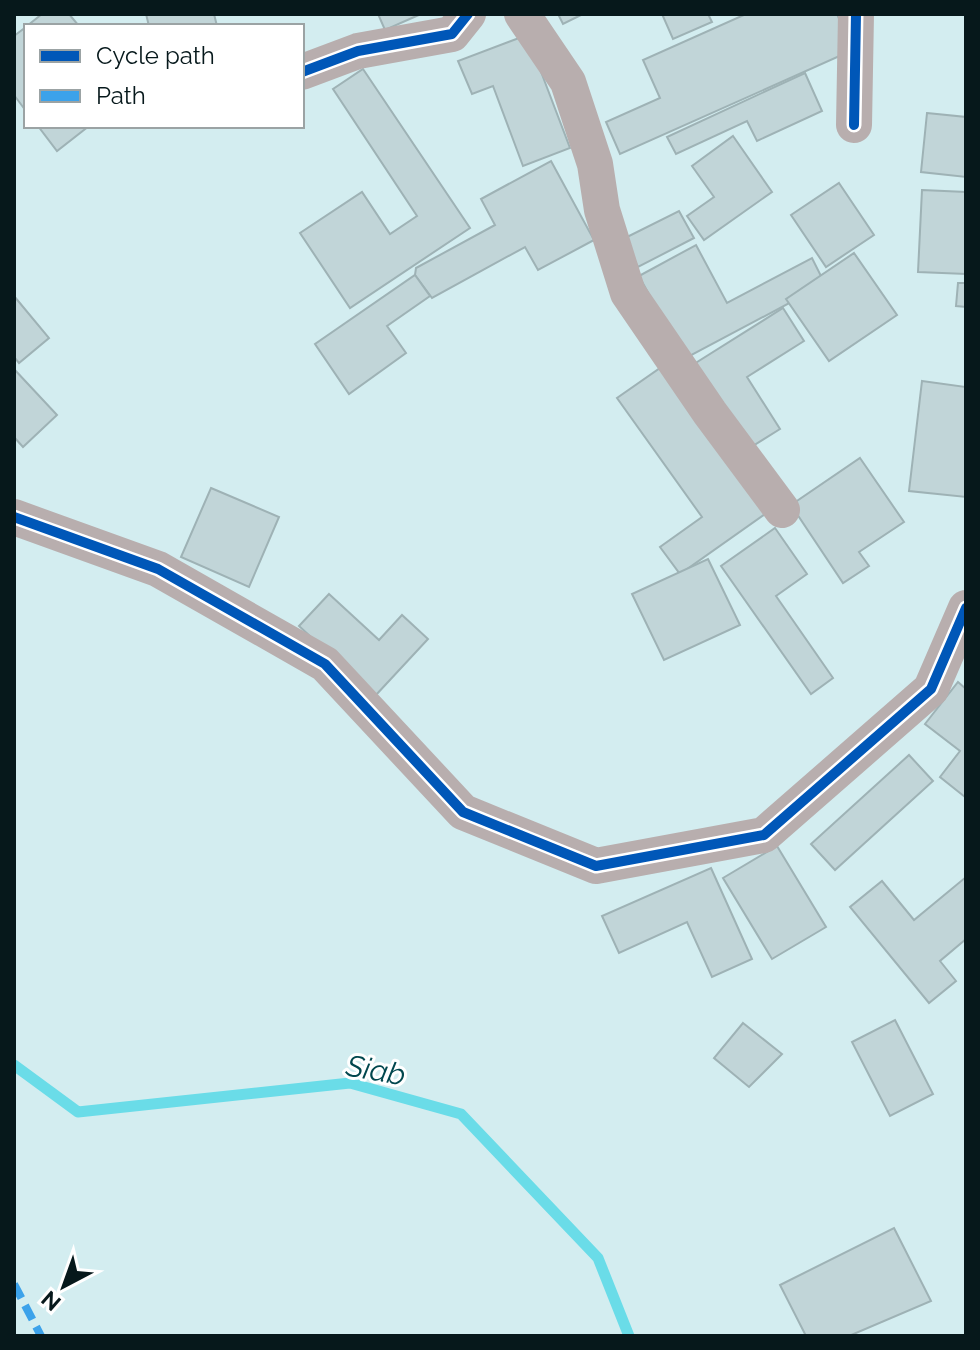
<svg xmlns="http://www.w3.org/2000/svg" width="980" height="1350" font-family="Raleway,sans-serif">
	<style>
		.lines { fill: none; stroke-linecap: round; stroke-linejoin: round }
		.stream { stroke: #6adce8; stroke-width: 11 }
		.building { fill: #c1d5d8; stroke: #9eb2b5; stroke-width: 2 }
		.minor { stroke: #b8aeae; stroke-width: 36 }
		.quiet { stroke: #3ca2ea; stroke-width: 8; stroke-dasharray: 16 8; stroke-linecap: butt }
		.cycleway-casing { stroke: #fff; stroke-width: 15 }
		.cycleway { stroke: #0057b8; stroke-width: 10 }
		.labels { text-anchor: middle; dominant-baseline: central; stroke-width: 6; stroke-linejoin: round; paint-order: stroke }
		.water-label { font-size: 30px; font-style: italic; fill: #01474e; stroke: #fff }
	</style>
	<rect width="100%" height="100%" fill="#d3edf0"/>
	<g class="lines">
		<polyline class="stream" points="14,1065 78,1112 350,1083 461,1114 598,1258 629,1336"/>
	</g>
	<g class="building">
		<polygon points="42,14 69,14 79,26 27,26"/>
		<polygon points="146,14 214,14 217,26 149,26"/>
		<polygon points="378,14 421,14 385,30"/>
		<polygon points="558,14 583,14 563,24"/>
		<polygon points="662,14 708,14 712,22 673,39"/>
		<polygon points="746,14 837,14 853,50 620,154 606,122 660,98 643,60"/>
		<polygon points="26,27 26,111 14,95 14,36"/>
		<polygon points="527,35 570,148 523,166 493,86 472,94 458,61"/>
		<polygon points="363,69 470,228 350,308 300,233 362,192 390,234 417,216 333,89"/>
		<polygon points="805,73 822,111 757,141 747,121 676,154 667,137"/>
		<polygon points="927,113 966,117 966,177 921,172"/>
		<polygon points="38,126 89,126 57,151"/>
		<polygon points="733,136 772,192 704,240 687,216 714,197 692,166"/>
		<polygon points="551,161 594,240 538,270 525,247 432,298 415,275 416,268 495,225 481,199"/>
		<polygon points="839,183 874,235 826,267 791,215"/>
		<polygon points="922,190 966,192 966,274 918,272"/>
		<polygon points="679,211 694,238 638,267 623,239"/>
		<polygon points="696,245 727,303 812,258 825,284 684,359 639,276"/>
		<polygon points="854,253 897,315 829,361 786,299"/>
		<polygon points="415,275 430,296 387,326 406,353 349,394 315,344"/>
		<polygon points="958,283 966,283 966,307 956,306"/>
		<polygon points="14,296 49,338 19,363 14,357"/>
		<polygon points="783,308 804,341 747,377 780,429 748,449 694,364"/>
		<polygon points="663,366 768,512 680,574 660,547 702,517 617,398"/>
		<polygon points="14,369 57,415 23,447 14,437"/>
		<polygon points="922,381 966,387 966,497 909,491"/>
		<polygon points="860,458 904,522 859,552 869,566 843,583 791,505"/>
		<polygon points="211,488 279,517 249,587 181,557"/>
		<polygon points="775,528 807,574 776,596 833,678 811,694 721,566"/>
		<polygon points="708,559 740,625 664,660 632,594"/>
		<polygon points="329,594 379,640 402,615 428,639 375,696 299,626"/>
		<polygon points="958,682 966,689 965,797 940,777 960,751 925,724"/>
		<polygon points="909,755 933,781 835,870 811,844"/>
		<polygon points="777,846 826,927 772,959 723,878"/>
		<polygon points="711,868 752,959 712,977 687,922 619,953 602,916"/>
		<polygon points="966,877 966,939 940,961 956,981 929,1003 850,907 882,881 914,920"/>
		<polygon points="895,1020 933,1094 890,1116 852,1042"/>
		<polygon points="743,1023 782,1054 749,1087 714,1058"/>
		<polygon points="894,1228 931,1301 849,1336 806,1336 780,1285"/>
	</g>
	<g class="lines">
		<g class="minor">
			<polyline points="522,14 568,82 595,164 602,210 628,293 710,413 782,510"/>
			<polyline points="302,72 358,51 452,34 468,14"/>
			<polyline points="854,125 856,14"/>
			<polyline points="14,517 158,569 325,664 463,812 596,866 764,835 931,689 966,608"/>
		</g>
		<polyline class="quiet" points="14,1284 41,1336"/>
		<g class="cycleway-casing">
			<g id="cycleway">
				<polyline points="302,72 358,51 452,34 468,14"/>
				<polyline points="854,125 856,14"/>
				<polyline points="14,517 158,569 325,664 463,812 596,866 764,835 931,689 966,608"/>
			</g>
		</g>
		<use href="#cycleway" class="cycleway"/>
	</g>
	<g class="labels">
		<g class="water-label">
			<text transform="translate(376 1070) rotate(10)">Siab</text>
		</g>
	</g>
	<rect width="980" height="1350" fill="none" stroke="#06181b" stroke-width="32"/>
	<rect x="24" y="24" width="280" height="104" fill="#ffffff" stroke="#9ba3a4" stroke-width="2"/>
	<rect x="40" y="50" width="40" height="12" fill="#0057b8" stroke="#9ba3a4" stroke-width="2"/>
	<text x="96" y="64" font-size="24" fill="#06181b">Cycle path</text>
	<rect x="40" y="90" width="40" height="12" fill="#3ca2ea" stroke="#9ba3a4" stroke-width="2"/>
	<text x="96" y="104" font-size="24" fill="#06181b">Path</text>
	<g transform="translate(64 1286) rotate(221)" stroke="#ffffff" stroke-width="6" paint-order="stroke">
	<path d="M0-6L14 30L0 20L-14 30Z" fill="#06181b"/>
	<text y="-12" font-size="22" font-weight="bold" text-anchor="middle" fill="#06181b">N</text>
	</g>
</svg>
